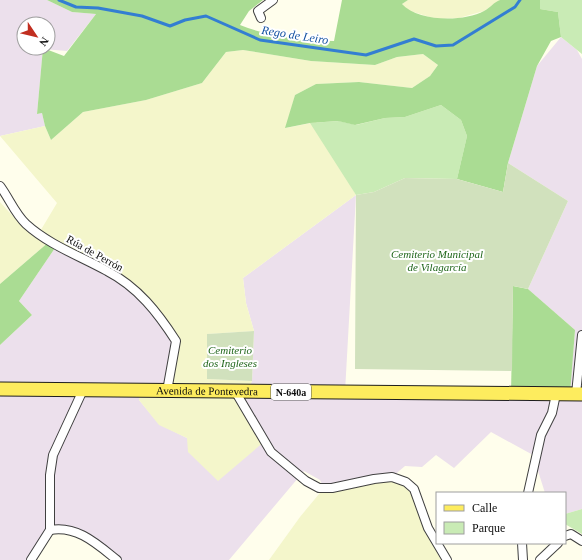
<svg xmlns="http://www.w3.org/2000/svg" width="582" height="560" font-family="'Times New Roman',serif">
	<style>
		.industrial { fill: #ece0ec; fill-rule: evenodd }
		.farmland { fill: #f4f6cb }
		.green { fill: #c9ebb5 }
		.forest { fill: #aadc93 }
		.cemetery { fill: #d1e1bd }
		.lines { fill: none; stroke-linecap: round; stroke-linejoin: round }
		.stream { stroke: #337ed2; stroke-width: 3 }
		.minor-casing { stroke: #404040; stroke-width: 10 }
		.primary-casing { stroke: #1e1e1e; stroke-width: 15 }
		.minor { stroke: #fff; stroke-width: 8 }
		.primary { stroke: #fdec5e; stroke-width: 13 }
		.labels { text-anchor: middle; dominant-baseline: central; stroke-width: 4; stroke-linejoin: round; paint-order: stroke }
		.shield { fill: #fff; stroke: #565656; stroke-width: 1 }
		.shield-label { font-size: 10px; font-weight: bold; fill: #0d0d0d }
		.street-label { font-size: 11px; fill: #0d0d0d; stroke: #fff }
		.park-label { font-size: 11px; font-style: italic; fill: #20661b; stroke: #fff }
		.water-label { font-size: 12px; font-style: italic; fill: #1250a2; stroke: #fff }
	</style>
	<rect width="100%" height="100%" fill="#fffeec"/>
	<g class="industrial">
		<path d="M 0,0 L 47,0 L 72,12 L 96,14 L 67,51 L 43,49 L 37,114 L 42,113 L 45,126 L 0,136 ZM 24,24 L 48,24 L 48,48 L 24,48 Z"/>
		<polygon points="561,37 577,50 582,59 582,509 565,514 565,493 545,493 533,455 491,432 454,468 436,455 422,467 405,466 392,477 324,488 320,480 304,471 229,560 117,560 80,532 50,530 29,560 0,560 0,345 32,315 19,301 57,245 138,292 176,341 167,391 139,400 159,424 187,438 243,398 252,381 254,331 246,303 243,278 356,195 345,392 569,398 575,330 528,289 568,201 508,163 537,66"/>
	</g>
	<g class="farmland">
		<polygon points="408,0 500,0 484,11 459,18 436,19 407,10 402,4"/>
		<polygon points="243,50 311,61 375,65 397,57 423,54 438,65 430,76 412,88 359,82 316,84 295,95 286,128 316,122 356,195 243,278 246,303 254,331 207,334 207,379 252,381 248,391 236,391 265,441 218,481 188,452 187,438 159,425 139,400 140,390 166,391 176,341 138,292 50,241 0,284 0,202 20,224 39,233 57,203 0,136 45,126 51,140 83,112 146,100 202,83 226,52"/>
		<polygon points="395,478 412,494 428,536 441,560 269,560 300,517 324,488"/>
	</g>
	<g class="green">
		<polygon points="540,0 582,0 582,54 561,37 558,12 540,9"/>
		<polygon points="441,105 461,120 467,136 457,179 405,178 374,192 356,195 310,123 339,121 356,125 385,118 405,117"/>
		<polygon points="582,509 582,534 565,524 565,514"/>
	</g>
	<g class="forest">
		<path d="M 47,0 L 263,0 L 249,11 L 240,25 C 270,37 301,40 334,41 L 342,0 L 408,0 L 402,4 C 418,22 464,22 484,11 C 490,8 494,2 500,0 C 509,0 530,0 540,0 L 540,9 L 558,12 L 561,37 L 551,41 L 537,66 L 508,163 L 503,192 L 457,179 L 467,136 L 461,120 L 441,105 L 405,117 L 385,118 L 355,125 L 338,121 L 310,123 L 285,128 L 295,95 L 316,84 L 359,82 L 412,88 L 430,76 L 438,65 L 423,54 L 397,57 L 375,65 L 311,61 L 243,50 L 226,52 L 202,83 L 146,100 L 83,112 L 51,140 L 45,126 L 42,113 L 37,114 L 43,48 L 64,56 L 96,14 L 72,12 Z"/>
		<polygon points="50,241 57,245 19,301 32,315 0,345 0,284"/>
		<polygon points="513,286 528,289 575,330 570,394 511,394"/>
	</g>
	<g class="cemetery">
		<polygon points="508,163 568,201 528,289 513,286 512,371 355,369 356,195 374,192 405,178 457,179 503,192"/>
		<polygon points="254,331 252,381 207,379 207,334"/>
	</g>
	<g class="lines">
		<polyline class="stream" points="59,0 76,7 98,8 142,16 170,26 185,20 206,16 260,40 366,55 414,39 436,46 453,45 515,7 520,0"/>
		<g class="minor-casing">
			<g id="minor">
				<polyline points="261,18 258,11 273,0"/>
				<path d="M 0,186 C 9,198 15,214 26,224 C 49,245 80,256 107,271 C 138,287 158,313 176,341 L 167,391"/>
				<polyline points="235,391 271,452 306,481 319,488 332,488 374,479 392,477 406,482 414,489 428,528 447,560"/>
				<polyline points="576,394 582,335"/>
				<polyline points="528,493 541,435 552,413 556,394"/>
				<path d="M 50,530 C 77,525 97,544 117,560"/>
				<polyline points="565,536 571,534 582,541"/>
				<polyline points="522,543 523,560"/>
				<polyline points="31,560 50,530 50,475 53,455 83,390"/>
				<polyline points="540,560 558,543"/>
			</g>
		</g>
		<g class="primary-casing">
			<g id="primary">
				<path id="s1" d="M 0,389 L 582,394"/>
			</g>
		</g>
		<use href="#minor" class="minor"/>
		<use href="#primary" class="primary"/>
	</g>
	<g class="labels">
		<rect class="shield" x="271" y="384" width="40" height="16" rx="3"/>
		<g class="shield-label">
			<text x="291" y="392">N-640a</text>
		</g>
		<g class="street-label">
			<text transform="translate(95 253) rotate(29)">Rúa de Perrón</text>
			<text stroke="none"><textPath href="#s1" startOffset="207">Avenida de Pontevedra</textPath></text>
		</g>
		<g class="park-label">
			<text x="437" y="254">Cemiterio Municipal<tspan x="437" dy="13">de Vilagarcía</tspan></text>
			<text x="230" y="350">Cemiterio<tspan x="230" dy="13">dos Ingleses</tspan></text>
		</g>
		<g class="water-label">
			<text transform="translate(295 35) rotate(9)">Rego de Leiro</text>
		</g>
	</g>
	<rect x="436" y="492" width="130" height="52" fill="#ffffff" stroke="#9e9e9e"/>
	<rect x="444" y="505" width="20" height="6" fill="#fdec5e" stroke="#9e9e9e"/>
	<text x="472" y="512" font-size="12" fill="#0d0d0d">Calle</text>
	<rect x="444" y="522" width="20" height="12" fill="#c9ebb5" stroke="#9e9e9e"/>
	<text x="472" y="532" font-size="12" fill="#0d0d0d">Parque</text>
	<g transform="translate(36 36) rotate(125)"><circle r="19" fill="#ffffff" stroke="#9e9e9e"/>
	<path d="M0-3L7 15L0 10L-7 15Z" fill="#c12e20"/>
	<text y="-6" font-size="11" font-weight="bold" text-anchor="middle" fill="#0d0d0d">N</text>
	</g>
</svg>
